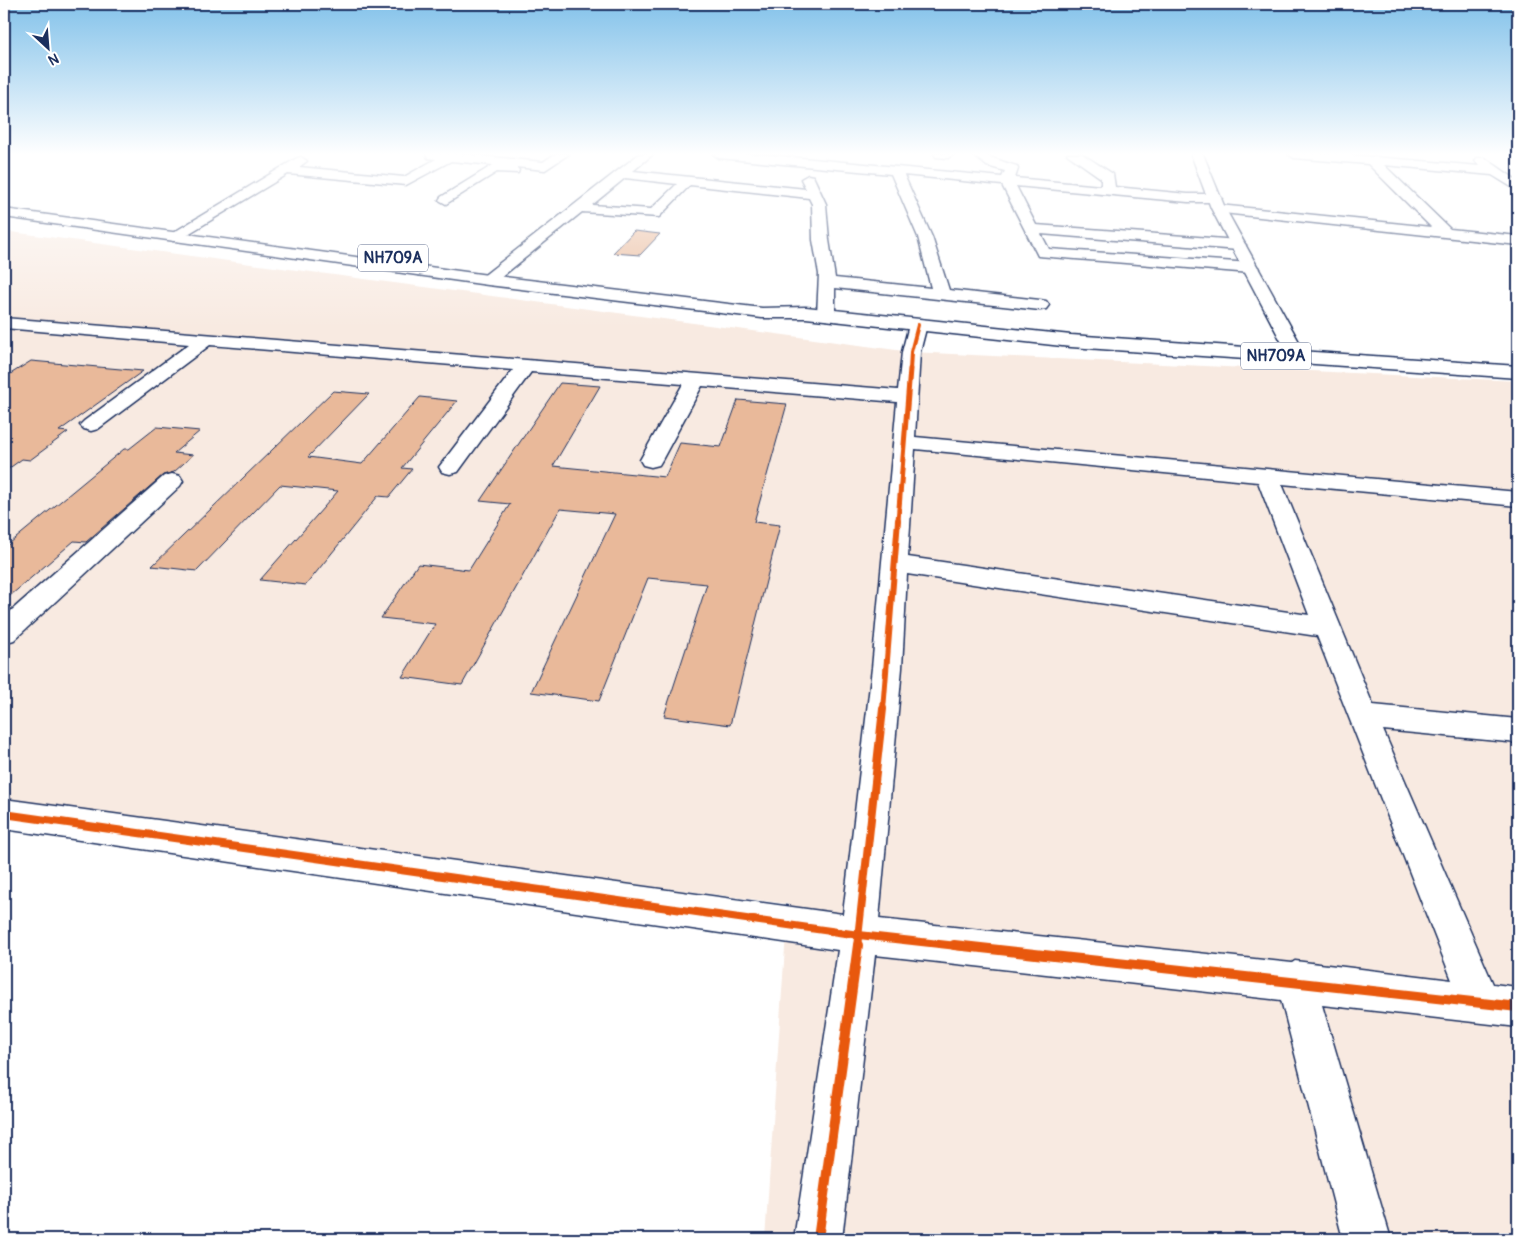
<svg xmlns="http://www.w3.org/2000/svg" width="1522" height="1243" font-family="Pangolin,sans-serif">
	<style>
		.built { fill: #f8eae1 }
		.building { fill: #e9b99a; stroke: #1b2f5e }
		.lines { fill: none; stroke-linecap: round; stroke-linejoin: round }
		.minor-casing { stroke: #1b2f5e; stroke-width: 3 }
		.tertiary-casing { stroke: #1b2f5e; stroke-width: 3 }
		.trunk-casing { stroke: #1b2f5e; stroke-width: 3 }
		.minor { fill: #fff; fill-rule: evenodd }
		.tertiary { fill: #fff; fill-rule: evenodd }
		.trunk { fill: #fff; fill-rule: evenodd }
		.cycleway-far4-casing { stroke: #fff; stroke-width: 5.5 }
		.cycleway-far3-casing { stroke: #fff; stroke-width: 8 }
		.cycleway-far2-casing { stroke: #fff; stroke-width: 9 }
		.cycleway-far1-casing { stroke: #fff; stroke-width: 11 }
		.cycleway-casing { stroke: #fff; stroke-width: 13 }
		.cycleway-far4 { stroke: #e8590c; stroke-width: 4 }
		.cycleway-far3 { stroke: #e8590c; stroke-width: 5 }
		.cycleway-far2 { stroke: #e8590c; stroke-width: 6 }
		.cycleway-far1 { stroke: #e8590c; stroke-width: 8 }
		.cycleway { stroke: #e8590c; stroke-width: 10 }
		.labels { text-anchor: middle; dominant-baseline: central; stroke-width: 5; stroke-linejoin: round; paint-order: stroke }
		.shield { fill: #fff; stroke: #5f6d8e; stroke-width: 1 }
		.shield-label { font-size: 16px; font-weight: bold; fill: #1b2f5e }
	</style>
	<rect width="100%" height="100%" fill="#fff"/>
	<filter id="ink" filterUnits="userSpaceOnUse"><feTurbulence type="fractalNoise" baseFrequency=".02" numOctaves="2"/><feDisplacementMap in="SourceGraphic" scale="10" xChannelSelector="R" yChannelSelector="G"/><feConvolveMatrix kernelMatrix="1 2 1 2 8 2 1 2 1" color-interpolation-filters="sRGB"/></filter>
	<g filter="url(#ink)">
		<polygon class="built" points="4,231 911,352 1518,381 1518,1239 765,1239 788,904 4,802"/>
		<g class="building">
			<polygon points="634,231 660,234 640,255 613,253"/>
			<polygon points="31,361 143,371 59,431 68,432 30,460 22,459 4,472 4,378"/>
			<polygon points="560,383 600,386 553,466 665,477 680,443 721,447 738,400 787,404 754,522 780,525 730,725 664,716 707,584 648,578 599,701 531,692 615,514 560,509 462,685 402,677 435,624 381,618 418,564 469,570 510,504 480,501"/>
			<polygon points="333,391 369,394 308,457 362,464 420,397 457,401 402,468 412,469 389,497 378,496 306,585 260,580 338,491 280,485 197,571 152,566"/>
			<polygon points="157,427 200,431 174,453 193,455 174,472 163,475 86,542 74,541 4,601 4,548 124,449 129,449"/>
		</g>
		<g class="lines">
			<g class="minor-casing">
				<g id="minor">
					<polygon points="461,154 543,162 555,154 569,154 545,170 516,167 519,170 518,173 497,172 446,204 439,200 441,197 493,165 451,161 406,185 288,174 178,240 173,241 166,237 297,158 301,157 307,161 299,167 404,177 436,159 428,158 426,154"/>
					<path d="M 639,154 L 653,154 L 633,171 L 806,189 L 801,179 L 808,175 L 813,176 L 826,204 L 829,240 L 835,278 L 931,288 L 918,237 L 891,174 L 719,158 L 713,154 L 760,154 L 1002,177 L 1005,171 L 987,166 L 972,154 C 988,154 1001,162 1017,166 L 1018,169 L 1015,178 L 1101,186 L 1101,178 L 1067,154 L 1082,154 L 1113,174 L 1115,187 L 1188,194 L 1215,194 L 1222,198 L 1215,202 L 1188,202 L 1016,186 L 1036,225 L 1238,240 L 1246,245 L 1238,250 L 1041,234 L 1049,249 L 1251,263 L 1259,268 L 1251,273 L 1038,256 L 1002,185 L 904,175 L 932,237 L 949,290 L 1040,300 L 1046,301 L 1049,305 L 1046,309 L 1040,310 L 835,288 L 835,315 L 832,319 L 820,319 L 817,315 L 819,274 L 813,240 L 812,204 L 809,198 L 690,185 L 659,217 L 582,212 L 494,283 L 482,283 L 480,280 L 482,277 ZM 625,178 L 677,184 L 651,209 L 592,205 Z"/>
					<polygon points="934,154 954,154 948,158 936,157"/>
					<polygon points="1288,154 1340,154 1480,166 1475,161 1477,158 1485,158 1518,181 1518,191 1492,175 1384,165 1450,229 1518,236 1518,245 1214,212 1212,209 1219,205 1431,227 1368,164 1294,158"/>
					<path d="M 4,318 L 898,390 L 902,352 L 909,325 L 912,321 L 924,321 L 927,325 L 920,352 L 915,437 L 1518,492 L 1518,506 L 1282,484 L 1373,705 L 1518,719 L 1518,743 L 1383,730 L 1493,984 L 1518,987 L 1518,1027 L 1322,1005 L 1391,1239 L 1343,1239 L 1281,1000 L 875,955 L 842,1239 L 794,1239 L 838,950 L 4,829 L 4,799 L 843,914 L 872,668 L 897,402 L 702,386 L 662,460 L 659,465 L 651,467 L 643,465 L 640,460 L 683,384 L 531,372 L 458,472 L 450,474 L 442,472 L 439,467 L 513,370 L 210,345 L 98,429 L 91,431 L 84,429 L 80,425 L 84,421 L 189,344 L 4,328 ZM 915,449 L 1258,482 L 1309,615 L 908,557 ZM 907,574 L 1317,636 L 1452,980 L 1295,961 L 1292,963 L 879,919 L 902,668 Z"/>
					<polygon points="172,474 180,476 183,481 180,486 14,640 4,643 4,617 164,476"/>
				</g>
			</g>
			<g class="tertiary-casing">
				<polygon id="tertiary" points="1191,154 1203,154 1225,208 1308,358 1306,362 1292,362 1290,358 1211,208"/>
			</g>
			<g class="trunk-casing">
				<polygon id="trunk" points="4,209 488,275 762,308 806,307 1071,335 1518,366 1518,378 1071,347 806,318 762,318 488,285 4,217"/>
			</g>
			<use href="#minor" class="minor"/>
			<use href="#tertiary" class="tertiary"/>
			<use href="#trunk" class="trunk"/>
			<g class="cycleway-far4-casing">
				<polyline id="cycleway-far4" points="910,371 911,352 918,325"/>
			</g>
			<g class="cycleway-far3-casing">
				<polyline id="cycleway-far3" points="898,521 910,369"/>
			</g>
			<g class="cycleway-far2-casing">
				<polyline id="cycleway-far2" points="883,710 898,520"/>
			</g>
			<g class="cycleway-far1-casing">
				<g id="cycleway-far1">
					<polyline points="4,814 859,935 966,947"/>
					<polyline points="857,947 883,709"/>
				</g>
			</g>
			<g class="cycleway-casing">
				<g id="cycleway">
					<polyline points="954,945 1518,1007"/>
					<polyline points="818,1239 858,945"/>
				</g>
			</g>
			<use href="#cycleway-far4" class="cycleway-far4"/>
			<use href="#cycleway-far3" class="cycleway-far3"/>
			<use href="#cycleway-far2" class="cycleway-far2"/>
			<use href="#cycleway-far1" class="cycleway-far1"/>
			<use href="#cycleway" class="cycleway"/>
		</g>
	</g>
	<linearGradient id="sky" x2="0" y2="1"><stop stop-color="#83c2ea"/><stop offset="0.47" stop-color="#fff"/><stop offset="1" stop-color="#fff" stop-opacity="0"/></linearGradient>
	<rect width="1522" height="328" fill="url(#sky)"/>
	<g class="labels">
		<g class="shield">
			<rect x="358" y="244.5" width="70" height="27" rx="4"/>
			<rect x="1241" y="342.5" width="70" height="27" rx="4"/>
		</g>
		<g class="shield-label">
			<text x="393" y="258">NH709A</text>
			<text x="1276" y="356">NH709A</text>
		</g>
	</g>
	<rect width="1522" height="1243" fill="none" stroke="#fff" stroke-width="20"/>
	<rect x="10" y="10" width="1502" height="1223" fill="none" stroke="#1b2f5e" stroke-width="2" filter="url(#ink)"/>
	<g transform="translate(48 48) rotate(154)" stroke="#ffffff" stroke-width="4" paint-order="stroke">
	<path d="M0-4L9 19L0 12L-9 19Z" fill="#1b2f5e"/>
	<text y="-8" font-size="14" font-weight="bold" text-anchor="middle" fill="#1b2f5e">N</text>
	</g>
</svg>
